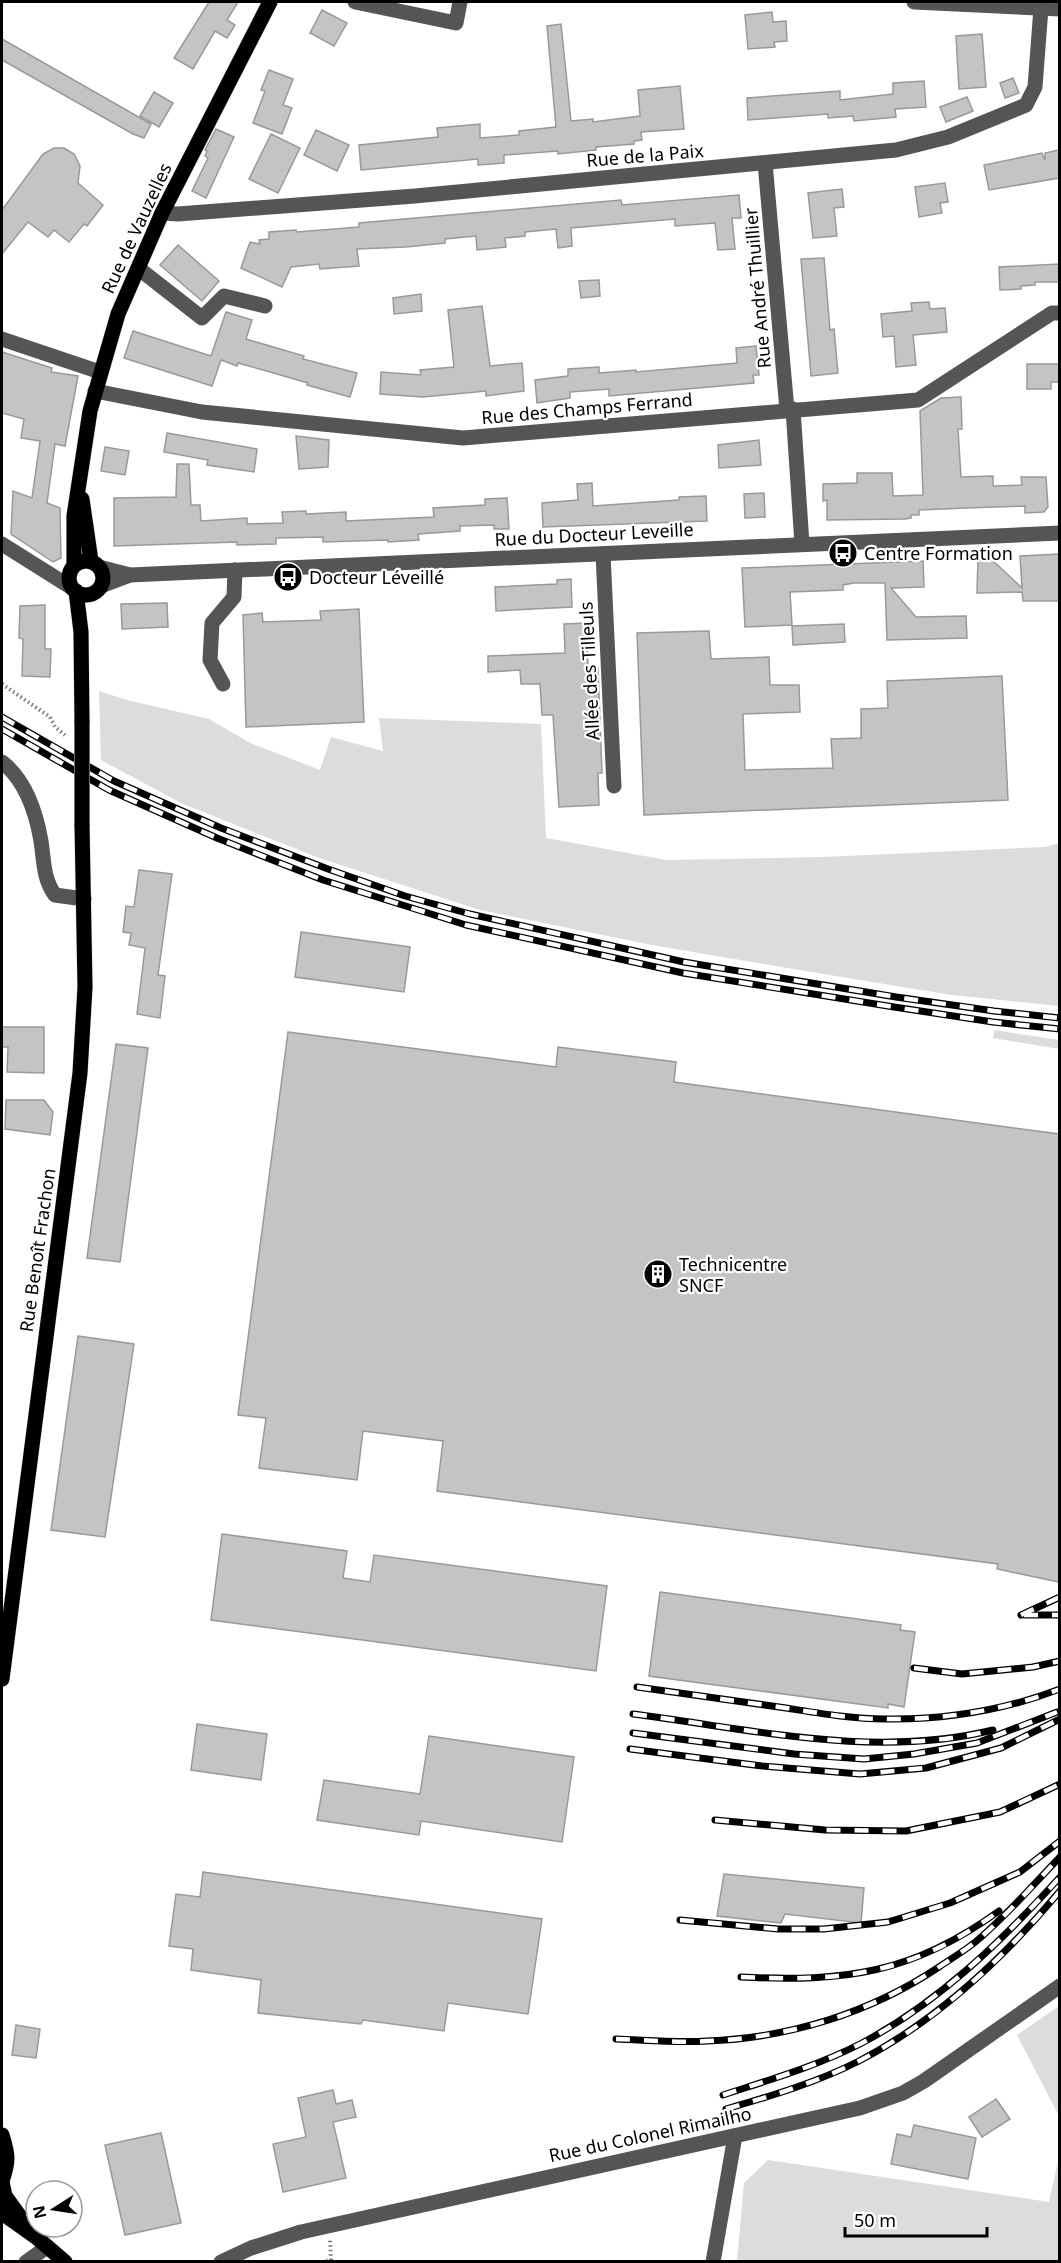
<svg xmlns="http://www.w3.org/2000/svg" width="1061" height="2263" font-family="'Noto Sans',sans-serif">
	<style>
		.green { fill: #dcdcdc }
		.building { fill: #c4c4c4; stroke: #999; stroke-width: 1.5 }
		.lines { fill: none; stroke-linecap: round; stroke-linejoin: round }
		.major-casing { stroke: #dbdbdb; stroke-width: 16 }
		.path { stroke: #777; stroke-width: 4; stroke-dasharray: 1.5 3; stroke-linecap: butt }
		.minor { stroke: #555; stroke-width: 15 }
		.major { stroke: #000; stroke-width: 15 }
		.rail-casing { stroke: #000; stroke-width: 7 }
		.rail { stroke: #fff; stroke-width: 4.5; stroke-dasharray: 14; stroke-linecap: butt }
		.major-bridge-casing { stroke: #dbdbdb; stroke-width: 16; stroke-linecap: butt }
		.major-bridge { stroke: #000; stroke-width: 15 }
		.labels { text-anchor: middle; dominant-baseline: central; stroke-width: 4.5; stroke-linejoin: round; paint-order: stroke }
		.street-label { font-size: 18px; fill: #000; stroke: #fff }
		.poi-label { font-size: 18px; fill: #000; stroke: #fff; text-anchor: start }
	</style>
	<rect width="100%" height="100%" fill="#fff"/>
	<g class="green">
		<polygon points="99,691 127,700 209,719 250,743 320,770 331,737 383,751 379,718 541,724 546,838 666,860 823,857 1045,847 1059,843 1059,1006 952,995 817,973 652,945 480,910 319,858 183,804 101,760"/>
		<polygon points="994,1030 1059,1040 1059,1049 993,1038"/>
		<polygon points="1059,2006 1059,2116 1017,2035"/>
		<polygon points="1059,2157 1059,2261 737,2261 744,2183 768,2160 1049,2202"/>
	</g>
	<g class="building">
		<polygon points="209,2 238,2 227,20 235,25 227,38 215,31 193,69 174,58"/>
		<polygon points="322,10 347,23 334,46 310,33"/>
		<polygon points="772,12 773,22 786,21 787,41 774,42 775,47 748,49 745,15"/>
		<polygon points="561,24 571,121 593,119 593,122 640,116 638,90 680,86 684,129 641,132 642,140 634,141 634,144 596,147 596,150 558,154 558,151 504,155 504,163 478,165 478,159 361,170 359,145 438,137 437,128 480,124 480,138 519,135 519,131 556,127 547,26"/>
		<polygon points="982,34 986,87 959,89 956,36"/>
		<polygon points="2,39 151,124 144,138 133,134 2,60"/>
		<polygon points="269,70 293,79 283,105 292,108 282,134 253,123 265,91 261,90"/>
		<polygon points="1013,78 1019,93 1005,98 1000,83"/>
		<polygon points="924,81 926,107 895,109 896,117 854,121 853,116 828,118 828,114 748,120 747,98 840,91 840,100 893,94 893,83"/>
		<polygon points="154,92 173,103 159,127 140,116"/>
		<polygon points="967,97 973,111 946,122 940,107"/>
		<polygon points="216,129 234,137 206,198 192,191 208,158 205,156 207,151 205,150"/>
		<polygon points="316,130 349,145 337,171 304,155"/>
		<polygon points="271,134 300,148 278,193 249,179"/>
		<polygon points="54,148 64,148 74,154 80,166 78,183 103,205 87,226 84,224 69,242 54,230 48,237 28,222 2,254 2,210 43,154"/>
		<polygon points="1059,150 1059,178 989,190 984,165 1042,153 1045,160 1045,153"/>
		<polygon points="945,183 948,202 940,203 942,213 919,217 915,187"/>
		<polygon points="842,189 844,207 834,208 837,236 813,238 808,193"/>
		<polygon points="739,195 741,218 732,218 735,249 718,250 715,223 675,226 675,219 571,228 572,246 558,248 556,229 525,232 525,236 505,238 506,247 477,250 476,236 445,239 445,243 406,247 357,249 359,266 320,269 319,264 291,267 282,287 241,268 250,242 260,244 259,240 269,239 269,232 296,230 297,232 359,227 359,223 621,200 622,205"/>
		<polygon points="178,245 219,281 202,301 160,265"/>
		<polygon points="824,258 830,330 834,329 838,373 811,376 801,259"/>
		<polygon points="1059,264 1059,282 1035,282 1035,285 1021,286 1021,289 1000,290 999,267"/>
		<polygon points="599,280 600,296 581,298 579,281"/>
		<polygon points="421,294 422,311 394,314 393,298"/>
		<polygon points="929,302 930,309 945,308 947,332 913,335 916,365 896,367 894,336 883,337 881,314 912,311 911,303"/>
		<polygon points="482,306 490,366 522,363 524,391 486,396 486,391 423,397 380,394 381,372 421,375 420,370 454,367 448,310"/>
		<polygon points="226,312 252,320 246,339 304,356 303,359 357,373 350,397 307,385 308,383 277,374 238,363 237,366 221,360 212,386 124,358 133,331 211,356"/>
		<polygon points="756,346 759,375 753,375 754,383 609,396 609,389 570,392 570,398 537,403 535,380 568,376 568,369 599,367 599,373 636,370 636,372 737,363 736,348"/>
		<polygon points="2,352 52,368 51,372 78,376 65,446 55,444 47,503 60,508 61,558 53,562 11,534 13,491 32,498 40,441 21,438 24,419 2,413"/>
		<polygon points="1027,364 1059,364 1059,382 1051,382 1051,389 1027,389"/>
		<polygon points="961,397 962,429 958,429 961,477 993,476 993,486 1022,485 1021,477 1046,477 1048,507 1044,512 1025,513 1025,506 967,508 919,510 919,515 911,515 911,518 905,519 827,520 827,500 823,501 823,484 857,483 857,473 892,473 893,496 923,495 920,411 941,398"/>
		<polygon points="167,433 257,449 254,472 207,465 208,460 164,452"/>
		<polygon points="296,436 329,440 328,467 299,469"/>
		<polygon points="759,440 761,465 719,468 718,445"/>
		<polygon points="105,447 129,451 125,475 101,471"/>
		<polygon points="177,464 189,464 191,505 200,505 201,521 247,518 247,524 283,523 282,512 306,511 306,514 346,512 346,521 434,517 433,508 485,505 485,499 507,498 509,529 494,529 494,525 460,526 460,531 418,534 419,540 388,542 388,540 323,542 323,537 276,538 276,544 237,545 237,542 114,546 114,498 176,497"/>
		<polygon points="592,483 593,506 679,500 679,497 706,496 707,521 543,527 542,503 578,500 577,484"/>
		<polygon points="764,493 765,517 745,518 744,494"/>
		<polygon points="1059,554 1059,601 1023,601 1022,592 977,593 978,558 991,559 1022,588 1020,556"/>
		<polygon points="923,561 924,587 891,588 916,617 966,616 967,638 887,640 885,583 854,583 843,585 843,590 790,592 792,625 745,627 742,568"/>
		<polygon points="571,579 572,607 496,611 495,587 557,584 557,580"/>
		<polygon points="167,603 168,627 122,629 121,604"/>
		<polygon points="45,605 45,649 51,649 50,677 22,676 23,639 19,638 20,606"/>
		<polygon points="359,609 364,722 246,727 243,615 262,613 263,622 321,620 320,611"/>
		<polygon points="587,623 588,668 598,668 602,773 598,773 599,805 559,807 553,715 542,715 540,684 521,684 520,670 488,672 488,656 565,653 564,624"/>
		<polygon points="844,624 845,642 793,645 792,626"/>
		<polygon points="709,631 711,659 769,657 770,685 799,685 800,712 743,714 745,770 833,768 831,739 861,738 861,709 888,708 887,681 1002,676 1008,800 644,815 637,633"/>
		<polygon points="139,870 172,874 158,975 165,976 160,1018 137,1014 145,948 129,945 131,933 123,932 126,906 134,907"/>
		<polygon points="301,932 410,947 404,992 295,977"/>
		<polygon points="2,1027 44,1027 44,1073 7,1072 8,1047 2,1047"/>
		<polygon points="288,1032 556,1067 558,1047 676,1062 674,1082 1059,1134 1059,1582 997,1569 998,1564 437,1491 443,1441 363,1431 357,1480 259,1468 266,1418 238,1415"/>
		<polygon points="116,1044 148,1048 120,1262 87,1258"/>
		<polygon points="6,1100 44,1100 53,1112 50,1135 5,1129"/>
		<polygon points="78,1336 134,1344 105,1537 51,1530"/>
		<polygon points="222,1534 347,1551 343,1578 370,1582 374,1555 607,1586 596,1671 211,1620"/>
		<polygon points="660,1592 901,1625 900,1630 915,1632 904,1707 888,1704 888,1708 649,1676"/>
		<polygon points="197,1724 267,1734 261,1780 191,1770"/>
		<polygon points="429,1736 574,1757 562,1842 421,1821 419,1835 317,1820 324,1780 420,1794"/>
		<polygon points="203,1872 542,1919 528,2014 448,2003 444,2031 363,2020 361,2024 258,2013 261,1980 191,1970 193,1949 169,1946 176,1894 200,1897"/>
		<polygon points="724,1874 864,1888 861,1923 785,1914 781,1923 717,1916"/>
		<polygon points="16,2025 40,2029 36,2058 12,2055"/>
		<polygon points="333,2090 336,2104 352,2100 356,2117 333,2122 346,2178 283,2192 273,2144 306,2137 298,2098"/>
		<polygon points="996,2099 1010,2119 982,2137 969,2117"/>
		<polygon points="914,2125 976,2138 968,2179 891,2164 897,2134 911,2137"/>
		<polygon points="161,2133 181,2223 125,2235 105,2145"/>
	</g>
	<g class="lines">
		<g class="major-casing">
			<g id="major">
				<polyline points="82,499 91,561"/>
				<circle cx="86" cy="578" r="17"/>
				<polyline points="74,565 74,516 90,411 118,314 162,213 270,2"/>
				<polyline points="76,591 81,632 82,722"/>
				<polyline points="2,1679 80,1073 85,987 82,824"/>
				<path d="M 2,2135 C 8,2154 9,2161 2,2181"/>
				<polyline points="2,2182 5,2196 26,2225"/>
				<polyline points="2,2213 36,2237 65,2262"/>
			</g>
		</g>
		<g class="path">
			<polyline points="2,684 50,717 55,727 65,735"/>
			<polyline points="322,2262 331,2260 330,2240"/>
		</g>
		<g class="minor">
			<polyline points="355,2 456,23 460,2"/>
			<polyline points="914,2 1060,9"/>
			<polyline points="765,163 787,410"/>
			<polyline points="162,213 178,214 415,196 896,150 948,137 1026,105 1035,87 1041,8"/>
			<polyline points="138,268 202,318 224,296 265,306"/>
			<polyline points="2,339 100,372"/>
			<polyline points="95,391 202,412 463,438 918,400 1052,313 1060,313"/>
			<polyline points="793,409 802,544"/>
			<polyline points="2,544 72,588"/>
			<polyline points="603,554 614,786"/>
			<polyline points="99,567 130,575 1060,533"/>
			<polyline points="101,586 130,575"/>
			<polyline points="223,684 210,660 212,623 234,597 235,570"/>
			<path d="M 2,762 C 25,780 36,812 41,841 C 44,860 43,879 55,895 L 84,899"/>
			<polyline points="26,2262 47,2247"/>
			<polyline points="221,2262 251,2248 301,2232 860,2108 903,2093 924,2081 1060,1986"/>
			<polyline points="713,2262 735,2136"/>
		</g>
		<use href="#major" class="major"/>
		<g class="rail-casing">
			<g id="rail">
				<polyline points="2,717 114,781 221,828 328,869 405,896 470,914 684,962 896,997 994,1011 1060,1018"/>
				<polyline points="2,729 109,790 217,838 323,880 466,925 683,973 894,1007 993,1022 1060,1029"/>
				<polyline points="1021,1615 1060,1597"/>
				<polyline points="1024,1615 1060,1615"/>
				<polyline points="914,1668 962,1674 1033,1667 1060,1661"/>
				<path d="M 637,1687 C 687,1694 736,1701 786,1708 C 818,1713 852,1719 885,1719 C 944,1720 1005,1710 1060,1689"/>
				<path d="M 633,1714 C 751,1729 875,1759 993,1730"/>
				<polyline points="633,1733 794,1754 864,1759 914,1754 977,1743 1057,1712"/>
				<polyline points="630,1749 762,1766 860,1774 926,1768 1001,1748 1060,1719"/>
				<polyline points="715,1820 825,1830 906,1831 1000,1812 1060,1784"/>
				<polyline points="680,1920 778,1929 824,1929 888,1922 950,1903 1020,1872 1060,1841"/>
				<path d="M 741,1977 C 845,1982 912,1974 999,1911"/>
				<path d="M 616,2039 C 646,2040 677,2043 707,2041 C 789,2038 870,2013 939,1967 C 952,1958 968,1949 980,1938 C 1009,1913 1034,1884 1060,1857"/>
				<path d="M 723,2095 C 769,2080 817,2066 860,2044 C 937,2004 1002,1941 1060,1877"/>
				<path d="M 726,2109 C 771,2096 818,2082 859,2061 C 938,2020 1003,1959 1060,1891"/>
			</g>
		</g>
		<use href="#rail" class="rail"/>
		<g class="major-bridge-casing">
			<polyline id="major-bridge" points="82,824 82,722"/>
		</g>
		<use href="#major-bridge" class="major-bridge"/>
	</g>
	<defs>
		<g id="bus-disc" transform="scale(1.5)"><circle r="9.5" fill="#000" stroke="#fff"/><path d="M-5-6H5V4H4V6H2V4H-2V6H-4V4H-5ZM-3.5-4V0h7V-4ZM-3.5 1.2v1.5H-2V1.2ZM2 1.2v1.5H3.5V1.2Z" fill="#fff"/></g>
		<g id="building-disc" transform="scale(1.5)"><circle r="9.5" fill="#000" stroke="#fff"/><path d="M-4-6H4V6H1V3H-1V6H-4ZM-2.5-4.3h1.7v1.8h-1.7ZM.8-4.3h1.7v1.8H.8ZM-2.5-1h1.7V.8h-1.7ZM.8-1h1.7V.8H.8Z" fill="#fff"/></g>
	</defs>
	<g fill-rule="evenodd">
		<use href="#bus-disc" x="843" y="553"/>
		<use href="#bus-disc" x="288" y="577"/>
		<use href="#building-disc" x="658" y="1274"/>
	</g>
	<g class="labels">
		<g class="street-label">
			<text transform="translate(645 155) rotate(-5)">Rue de la Paix</text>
			<text transform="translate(136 228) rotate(-65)">Rue de Vauzelles</text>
			<text transform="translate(757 288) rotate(-95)">Rue André Thuillier</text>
			<text transform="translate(587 408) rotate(-5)">Rue des Champs Ferrand</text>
			<text transform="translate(594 534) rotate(-3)">Rue du Docteur Leveille</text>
			<text transform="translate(589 671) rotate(-93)">Allée des Tilleuls</text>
			<text transform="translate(37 1250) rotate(-82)">Rue Benoît Frachon</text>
			<text transform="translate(650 2134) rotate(-12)">Rue du Colonel Rimailho</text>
		</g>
		<g class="poi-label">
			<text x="864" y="553">Centre Formation</text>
			<text x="309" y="577">Docteur Léveillé</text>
			<text x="679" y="1264">Technicentre<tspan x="679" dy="21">SNCF</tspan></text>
		</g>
	</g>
	<rect width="1061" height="2263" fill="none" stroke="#000000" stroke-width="6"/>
	<g transform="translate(54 2209) rotate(258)"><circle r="28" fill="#ffffff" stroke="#999999" stroke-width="1.5"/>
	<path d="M0-4.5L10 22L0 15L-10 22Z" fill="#000000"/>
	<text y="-9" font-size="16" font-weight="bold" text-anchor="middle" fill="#000000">N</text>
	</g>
	<path d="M845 2227v9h142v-9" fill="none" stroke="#000000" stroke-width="3"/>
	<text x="854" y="2227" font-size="18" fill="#000000" stroke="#ffffff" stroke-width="4.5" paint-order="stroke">50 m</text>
</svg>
